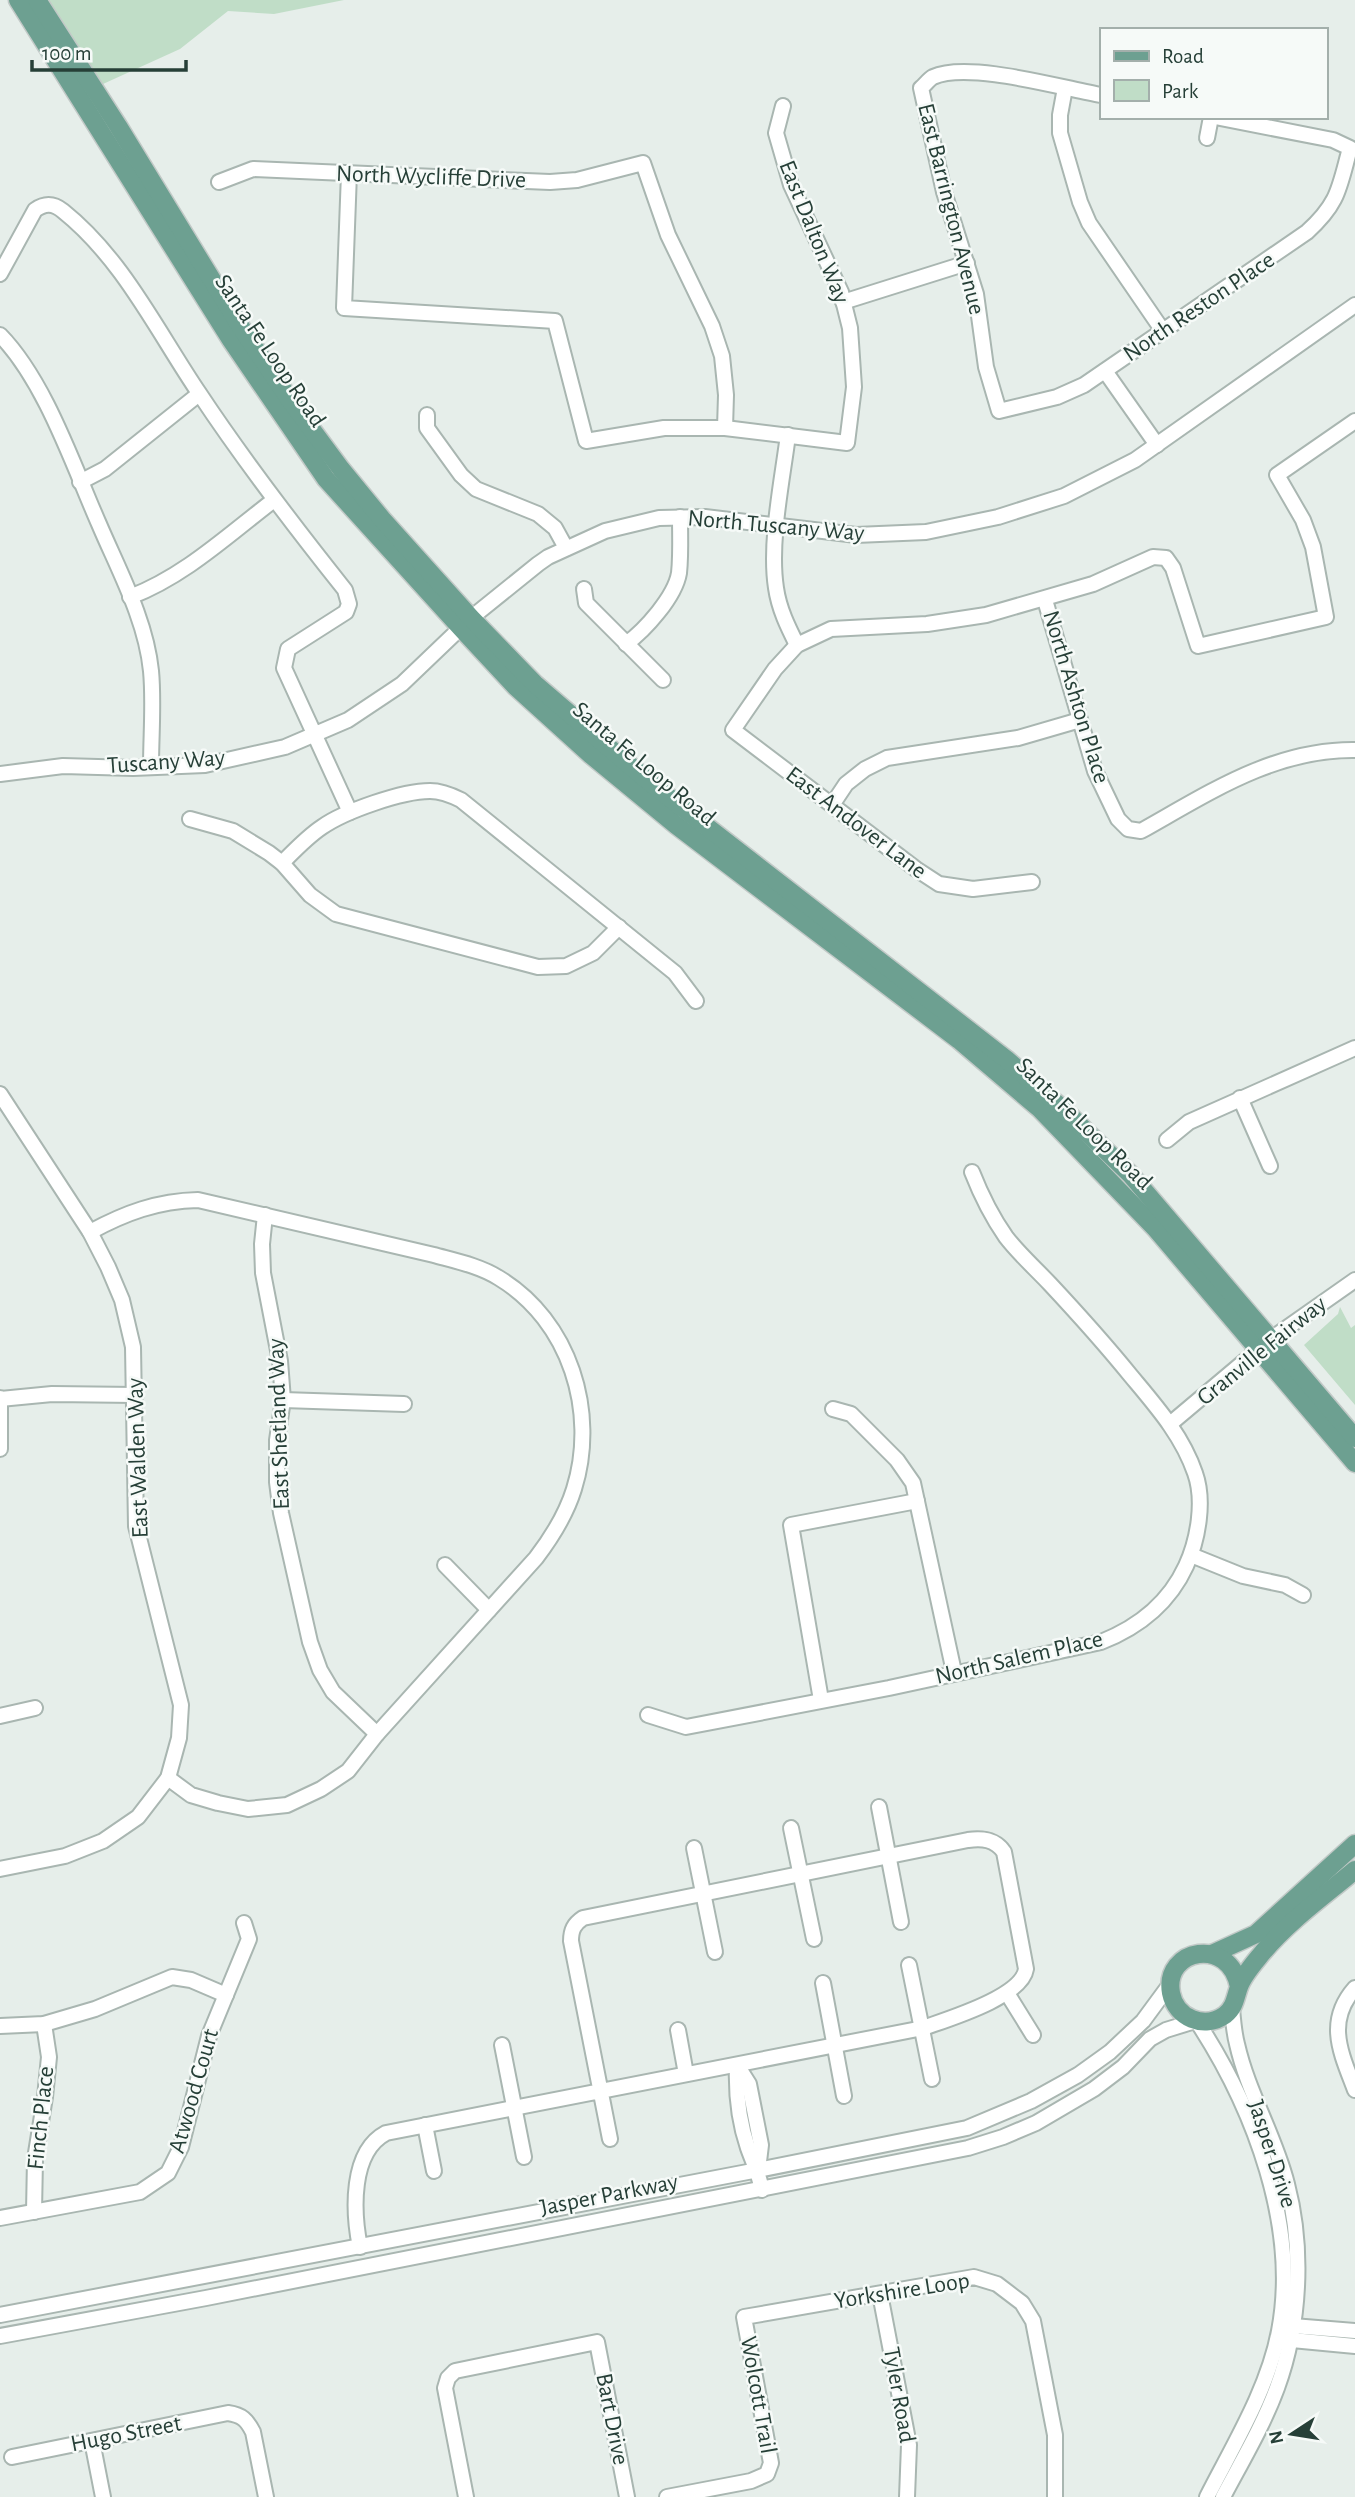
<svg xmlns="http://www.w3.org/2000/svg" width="1355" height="2497" font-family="'Alegreya Sans',sans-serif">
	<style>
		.green { fill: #c0ddc7 }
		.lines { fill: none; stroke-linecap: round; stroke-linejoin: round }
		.minor-casing { stroke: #a9b6b1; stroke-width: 18 }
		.major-casing { stroke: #c2c9c7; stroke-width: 21 }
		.minor { stroke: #fff; stroke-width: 14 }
		.major { stroke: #6da091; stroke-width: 18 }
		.labels { text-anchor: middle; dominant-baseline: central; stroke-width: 5; stroke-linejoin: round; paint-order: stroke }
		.street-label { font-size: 24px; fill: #263f37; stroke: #f6faf8 }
	</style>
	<rect width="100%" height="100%" fill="#e6eeea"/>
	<g class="green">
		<polygon points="45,0 344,0 274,14 228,11 180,49 103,84"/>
		<polygon points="1340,1307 1351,1328 1355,1325 1355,1405 1304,1345 1338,1314"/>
	</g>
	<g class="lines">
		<g class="minor-casing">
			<g id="minor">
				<polyline points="1065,88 1060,115 1060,133 1080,202 1089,223 1163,331"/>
				<path d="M 1101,95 C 1062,88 968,61 933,77 C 929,79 925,85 921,88 L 944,192 L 976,294 L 986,367 L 999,411 L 1057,397 L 1084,385 L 1307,232 C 1339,203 1339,188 1350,148 L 1333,140 L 1215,117"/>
				<polyline points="1207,138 1211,117"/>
				<polyline points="349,173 344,308 555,321 586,441 664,428 725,428 847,443 854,387 850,328 841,292 791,185 776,133 783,106"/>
				<polyline points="219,182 253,169 550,182 577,180 643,163 668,235 712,326 722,356 726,395 725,428"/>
				<path d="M 0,274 L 35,210 C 45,203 53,203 63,211 C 123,259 157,331 199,393 C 244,461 294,526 345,590 L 349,604 L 346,612 L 288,649 L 284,668 L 350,812"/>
				<polyline points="843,302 967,263"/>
				<path d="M 0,335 C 45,381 73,465 99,524 C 119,571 146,620 151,671 C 154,702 151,735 151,767"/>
				<polyline points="1105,371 1157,445"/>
				<polyline points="427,415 427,428 461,475 476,489 538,514 555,528 566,548"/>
				<path d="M 788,435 C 782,482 769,543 776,588 C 779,609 788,627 797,645"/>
				<polyline points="80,482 105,469 199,394"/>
				<polyline points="584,589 586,603 663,680"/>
				<path d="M 130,597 C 185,576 228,535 274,500"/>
				<path d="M 1045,600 L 1095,771 L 1118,819 L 1128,829 L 1141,831 C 1209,793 1274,749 1355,750"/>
				<path d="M 626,644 C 645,630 675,597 679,573 C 681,555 680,536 680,517"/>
				<polyline points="0,774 63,766 133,768 205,765 285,747 348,720 402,684 471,618 538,564 548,557 605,531 659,518 705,517 856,535 926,532 998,517 1064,496 1135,460 1355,305"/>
				<polyline points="832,805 846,784 865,769 887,758 1018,738 1080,720"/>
				<polyline points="190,819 233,831 269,853 282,863 310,895 336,914 538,967 566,966 593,953 619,927"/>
				<path d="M 282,863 C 295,850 307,837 322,827 C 345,811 402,791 430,791 C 441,791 451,795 461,800 L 675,973 L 696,1001"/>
				<polyline points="1032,882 973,889 939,884 916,869 733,730 775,669 797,645 831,629 927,624 986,615 1093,584 1153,557 1166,558 1173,568 1198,646 1326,617 1313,547 1303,520 1277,475 1355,421"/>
				<polyline points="0,1094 90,1232 108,1267 122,1300 133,1347 136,1526 181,1705 179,1738 168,1778 138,1817 103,1841 65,1856 0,1869"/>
				<polyline points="1240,1098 1270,1166"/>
				<polyline points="1167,1140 1189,1122 1355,1048"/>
				<polyline points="265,1215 262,1244 263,1273 280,1361 283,1400 277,1440 277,1482 281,1513 310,1642 320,1670 333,1692 377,1734"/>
				<path d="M 90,1232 C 125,1213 157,1201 198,1200 L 434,1255 C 456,1261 480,1266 499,1278 C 570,1321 598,1412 574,1489 C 566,1515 552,1537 536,1558 L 377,1734 L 348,1771 L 321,1789 L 287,1805 L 248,1809 L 218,1803 L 191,1795 L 168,1778"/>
				<polyline points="0,1398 0,1449"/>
				<polyline points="0,1399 52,1394 136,1395"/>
				<polyline points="283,1400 404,1404"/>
				<polyline points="833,1409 851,1414 897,1460 913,1483 954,1672"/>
				<polyline points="1170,1424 1271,1339 1355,1280"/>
				<polyline points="1191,1555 1243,1576 1285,1585 1303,1595"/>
				<polyline points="445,1565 489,1610"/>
				<polyline points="821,1700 791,1525 917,1501"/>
				<path d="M 648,1715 L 686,1727 L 889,1688 L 1101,1642 C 1139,1627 1169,1603 1186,1566 C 1198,1540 1205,1501 1195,1473 C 1182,1435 1156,1406 1131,1376 C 1105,1344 1078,1314 1050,1284 C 1036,1269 1019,1254 1006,1237 C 992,1217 981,1195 972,1172"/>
				<polyline points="0,1716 35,1708"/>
				<polyline points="879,1807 901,1922"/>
				<polyline points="791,1828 814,1939"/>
				<polyline points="694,1848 715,1952"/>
				<polyline points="909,1965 932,2079"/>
				<polyline points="823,1983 844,2096"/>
				<path d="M 1355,1988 C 1325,2022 1341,2053 1355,2090"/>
				<polyline points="1007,1993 1033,2035"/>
				<path d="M 1198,2023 C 1254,2109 1299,2227 1279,2331 C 1268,2389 1234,2444 1207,2497"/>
				<polyline points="0,2026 44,2024 95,2009 172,1977 191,1980 226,1995"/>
				<polyline points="678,2030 686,2074"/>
				<polyline points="502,2045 524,2157"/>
				<path d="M 737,2065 C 736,2091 739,2122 748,2148 C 753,2162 759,2174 762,2190"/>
				<polyline points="737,2065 749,2084 761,2145 758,2170"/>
				<polyline points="425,2125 434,2171"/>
				<polyline points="34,2212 35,2159 45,2097 49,2057 44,2024"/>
				<polyline points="0,2218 140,2192 168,2173 181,2147 209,2036 249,1939 244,1923"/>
				<path d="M 360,2247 C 353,2212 350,2152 386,2133 L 923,2028 C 948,2019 1022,1997 1026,1969 L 1004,1852 C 995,1839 982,1838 968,1840 L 583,1918 C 574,1924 571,1930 571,1941 L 610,2139"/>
				<polyline points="880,2294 909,2445 907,2497"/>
				<polyline points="0,2315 758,2170 967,2128 1031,2101 1078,2075 1110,2052 1143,2021 1171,1983"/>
				<polyline points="1287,2328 1293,2326 1355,2331"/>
				<polyline points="0,2336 206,2298 968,2148 1003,2137 1036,2123 1094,2089 1123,2067 1150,2039 1166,2030 1195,2021"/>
				<polyline points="1286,2336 1292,2340 1355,2346"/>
				<polyline points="92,2441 103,2497"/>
				<path d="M 12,2457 L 228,2413 C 242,2415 247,2420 253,2432 L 266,2497"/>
				<polyline points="466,2497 445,2388 448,2378 455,2371 597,2342 627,2497"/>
				<polyline points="667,2497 751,2481 767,2474 771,2463 744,2317 974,2277 997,2284 1022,2303 1033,2321 1055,2435 1055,2497"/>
				<path d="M 1223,2497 C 1242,2461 1263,2426 1277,2388 C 1300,2325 1304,2249 1287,2184 C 1275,2136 1248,2093 1237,2044 C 1234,2033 1233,2020 1232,2008"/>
			</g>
		</g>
		<g class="major-casing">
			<g id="major">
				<polyline points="18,0 231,340 326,479 461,628 516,687 591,755 676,825 959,1040 1040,1109 1155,1228 1355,1463"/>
				<polyline points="37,0 118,126 242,329 290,400 341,469 382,519 471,618 535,684 648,781 1006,1059 1065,1111 1130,1174 1355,1438"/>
				<polyline points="1212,1954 1256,1934 1355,1844"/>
				<path d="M 1239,1987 C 1230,1936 1163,1948 1171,1993 C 1176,2018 1204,2030 1225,2015 C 1235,2007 1235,1998 1239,1987 C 1243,1975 1255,1962 1263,1952 C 1289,1921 1324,1896 1355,1870"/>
			</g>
		</g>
		<use href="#minor" class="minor"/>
		<use href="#major" class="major"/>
	</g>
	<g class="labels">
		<g class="street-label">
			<text transform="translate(431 177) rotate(2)">North Wycliffe Drive</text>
			<text transform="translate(951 209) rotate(76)">East Barrington Avenue</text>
			<text transform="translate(814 232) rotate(68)">East Dalton Way</text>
			<text transform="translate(1199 307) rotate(-34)">North Reston Place</text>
			<text transform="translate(270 351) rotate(56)">Santa Fe Loop Road</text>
			<text transform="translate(776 526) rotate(5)">North Tuscany Way</text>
			<text transform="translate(1076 697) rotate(73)">North Ashton Place</text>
			<text transform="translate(166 762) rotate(-4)">Tuscany Way</text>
			<text transform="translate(644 764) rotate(40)">Santa Fe Loop Road</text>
			<text transform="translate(856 823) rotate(37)">East Andover Lane</text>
			<text transform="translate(1084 1124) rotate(44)">Santa Fe Loop Road</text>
			<text transform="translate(1262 1351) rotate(-39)">Granville Fairway</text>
			<text transform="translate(279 1424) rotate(-92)">East Shetland Way</text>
			<text transform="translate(138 1458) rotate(-92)">East Walden Way</text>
			<text transform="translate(1019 1658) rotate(-13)">North Salem Place</text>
			<text transform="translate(194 2091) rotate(-74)">Atwood Court</text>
			<text transform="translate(41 2118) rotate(-84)">Finch Place</text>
			<text transform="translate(1272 2154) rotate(72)">Jasper Drive</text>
			<text transform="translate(609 2195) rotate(-11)">Jasper Parkway</text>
			<text transform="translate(902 2291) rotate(-9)">Yorkshire Loop</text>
			<text transform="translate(758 2395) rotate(80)">Wolcott Trail</text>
			<text transform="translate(899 2395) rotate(80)">Tyler Road</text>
			<text transform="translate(612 2419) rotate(79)">Bart Drive</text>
			<text transform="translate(126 2434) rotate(-11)">Hugo Street</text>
		</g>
	</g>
	<rect x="1100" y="28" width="228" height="91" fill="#f6faf8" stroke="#a3afab" stroke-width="2"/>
	<rect x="1114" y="51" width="35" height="10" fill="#6da091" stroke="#a3afab" stroke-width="2"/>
	<text x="1162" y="63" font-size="21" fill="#263f37">Road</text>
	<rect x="1114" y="80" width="35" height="21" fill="#c0ddc7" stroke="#a3afab" stroke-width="2"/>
	<text x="1162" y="98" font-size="21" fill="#263f37">Park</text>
	<g transform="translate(1292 2434) rotate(258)" stroke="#f6faf8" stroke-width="5" paint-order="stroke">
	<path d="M0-5L12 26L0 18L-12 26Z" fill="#263f37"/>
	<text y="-10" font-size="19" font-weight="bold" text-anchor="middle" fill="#263f37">N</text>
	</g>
	<path d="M32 60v10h154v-10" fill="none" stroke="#263f37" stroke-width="3.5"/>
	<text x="42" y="60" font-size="21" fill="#263f37" stroke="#f6faf8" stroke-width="5" paint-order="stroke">100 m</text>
</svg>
